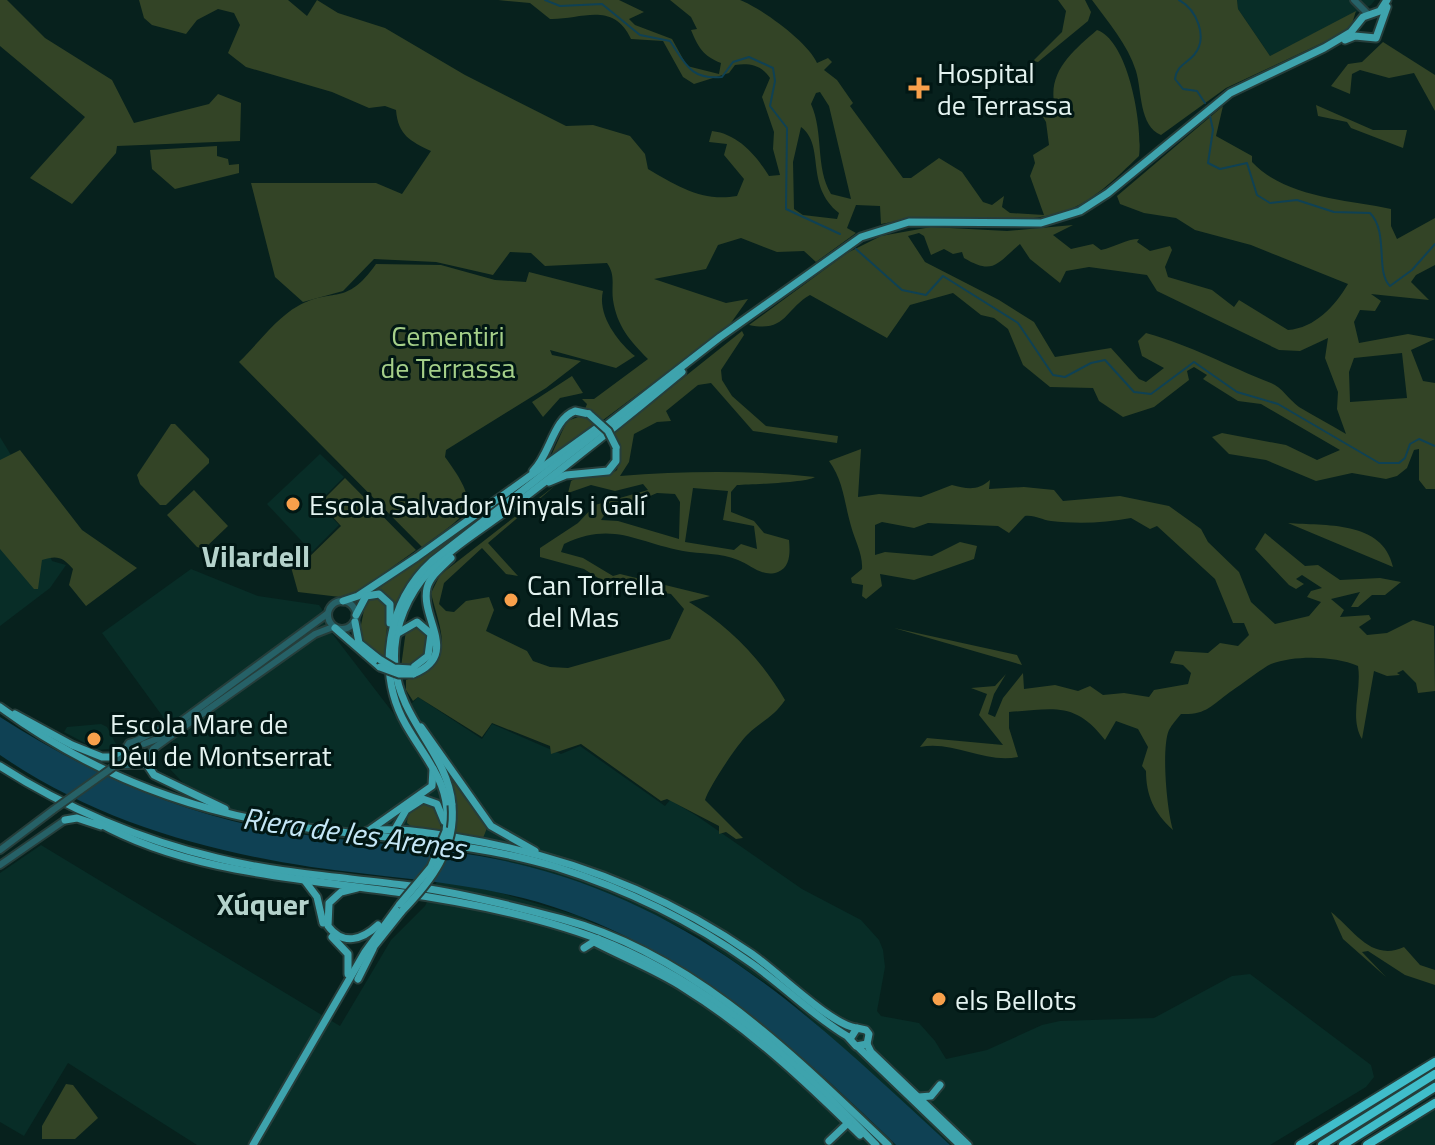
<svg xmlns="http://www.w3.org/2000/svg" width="1435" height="1145" font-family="'Titillium Web',sans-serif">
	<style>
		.built { fill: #082d27 }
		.green { fill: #334426; fill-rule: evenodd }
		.water { fill: #0f4154 }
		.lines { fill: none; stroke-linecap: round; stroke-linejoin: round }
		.stream { stroke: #0f4154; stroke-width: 2 }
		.minor-casing { stroke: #263e3b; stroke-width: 10 }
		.major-casing { stroke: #263e3b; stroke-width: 11 }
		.highway-casing { stroke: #263e3b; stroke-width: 12 }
		.minor { stroke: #266167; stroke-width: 6 }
		.major { stroke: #3ea3ad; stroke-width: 7 }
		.highway { stroke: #40bdca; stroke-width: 8 }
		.minor-bridge-casing { stroke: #263e3b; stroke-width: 10; stroke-linecap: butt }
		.major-bridge-casing { stroke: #263e3b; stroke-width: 11; stroke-linecap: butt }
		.minor-bridge { stroke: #266167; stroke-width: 6 }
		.major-bridge { stroke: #3ea3ad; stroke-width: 7 }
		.poi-dot { fill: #f8a04b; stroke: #011714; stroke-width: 3 }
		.labels { text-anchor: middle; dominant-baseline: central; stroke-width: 6; stroke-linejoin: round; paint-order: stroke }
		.poi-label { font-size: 28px; fill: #e4f3f0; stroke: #011714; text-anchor: start }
		.park-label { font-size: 28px; fill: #a5d089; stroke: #011714 }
		.neighbourhood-label { font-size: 30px; font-weight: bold; fill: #b4d2cb; stroke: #011714 }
		.water-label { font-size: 30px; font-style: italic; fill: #c4e6f6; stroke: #011714 }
	</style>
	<rect width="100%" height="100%" fill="#07211d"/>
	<g class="built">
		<polygon points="1237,0 1375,0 1371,5 1270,56 1238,9"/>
		<polygon points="0,437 14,460 52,561 66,565 50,588 0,626"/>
		<polygon points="320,454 344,477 318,503 339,525 312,552 267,504"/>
		<polygon points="191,569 258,596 319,605 324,612 321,619 397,718 418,697 482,739 492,724 561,754 580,746 665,806 670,800 697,816 802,889 861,920 879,940 883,950 885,967 877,1011 881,1016 919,1023 935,1041 946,1059 987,1050 1042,1025 1060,1021 1154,1018 1232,976 1250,974 1371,1065 1374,1077 1366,1087 1270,1145 950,1145 783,995 699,937 634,905 533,868 464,851 281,831 209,814 214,801 185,785 169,768 165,753 172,747 172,734 166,721 102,633"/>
		<polygon points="101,724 107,727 118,748 98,750 64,732 67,727"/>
		<polygon points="41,845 340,1026 391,940 425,906 437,881 480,887 579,916 674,963 733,1000 815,1067 896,1145 197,1145 68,1063 24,1136 0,1122 0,873"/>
		<polygon points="1435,1109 1435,1145 1378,1145 1410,1125"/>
	</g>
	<g class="green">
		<polygon points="0,0 7,0 45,38 112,80 134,123 209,104 218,94 241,103 240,141 117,146 116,153 72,204 30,178 85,117 0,46"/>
		<path d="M 139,0 L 288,0 L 307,16 L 317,0 L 338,13 L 385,28 L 465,75 L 566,126 L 593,125 L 630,136 L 645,154 L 648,169 C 677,186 702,202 737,196 L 744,179 L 724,155 L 727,144 L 709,142 L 712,131 C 738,134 756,155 769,176 L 780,175 L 773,149 L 774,132 L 762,97 L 770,78 C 762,65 749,63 735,65 L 729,73 L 694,84 L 683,77 L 663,41 L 631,39 C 613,0 580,20 550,19 L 530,3 L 498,0 L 619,0 L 644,12 L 629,19 L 635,25 L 672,39 L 687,66 L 719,74 L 721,63 C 703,56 698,47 691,30 L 697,29 L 691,17 L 670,0 C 686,0 727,0 740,0 C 761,8 808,42 817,63 L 828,58 L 832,62 L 824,70 L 837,80 L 853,103 L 850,106 L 903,178 L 911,178 L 939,158 L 962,172 L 983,202 L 992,205 L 1004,196 L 1002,207 L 1010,213 L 1044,215 L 1030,176 L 1035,163 L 1033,155 L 1049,145 L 1046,122 L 1037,107 L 1054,102 C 1049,70 1074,50 1097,30 C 1129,41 1143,127 1139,156 C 1117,177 1090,205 1059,213 C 1002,229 940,211 881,224 L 880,206 L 856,205 L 847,228 L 856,233 L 816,262 L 804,251 L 777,252 L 741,238 L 718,245 L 706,269 L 654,279 L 726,303 L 748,299 L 728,327 L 603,420 L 585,409 L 587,404 L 582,399 L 594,399 L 648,359 C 630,341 617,326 613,300 C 611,285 616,276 607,263 L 545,266 L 531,253 L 510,252 L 493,275 L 436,262 L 374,259 L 343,291 L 303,302 L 275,277 L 251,183 L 376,183 L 402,194 L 431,151 C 410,141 398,135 396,110 L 385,106 L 369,108 L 332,92 L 246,67 L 228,53 L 240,25 L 234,13 L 218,9 L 197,20 L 186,34 L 152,25 L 144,18 ZM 820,92 L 829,106 L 851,199 L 831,194 C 815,167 824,133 811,104 L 816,93 ZM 801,127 C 826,146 804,185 839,213 L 837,219 L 803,215 L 794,209 L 793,162 Z"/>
		<polygon points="1058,0 1085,0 1091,12 1088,21 1038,62 1033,61 1062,32 1066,11"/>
		<path d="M 1092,0 L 1237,0 L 1238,9 L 1270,56 L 1356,11 L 1351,27 L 1337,36 L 1226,88 L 1161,135 C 1139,126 1142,91 1136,71 C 1128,45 1108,22 1092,0 Z"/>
		<polygon points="1383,42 1435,75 1435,111 1414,73 1389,78 1360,70 1352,74 1350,94 1331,86 1348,64 1362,62"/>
		<polygon points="1316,105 1373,130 1407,130 1403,148 1351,128 1347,122 1318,116"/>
		<path d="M 1223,106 L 1216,136 L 1252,156 L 1252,162 C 1286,198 1345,199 1391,209 L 1391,226 L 1397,239 L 1435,218 L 1435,265 L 1416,275 L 1411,282 L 1429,300 L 1371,294 L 1381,301 L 1375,311 L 1360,310 L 1354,322 L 1359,343 L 1408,334 L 1435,339 L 1411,350 L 1423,381 L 1435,383 L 1435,489 L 1426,489 L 1419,480 L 1419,449 L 1414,450 L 1407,468 L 1397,476 L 1386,479 L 1352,473 L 1316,481 L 1266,460 L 1229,454 L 1212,437 L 1222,433 L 1286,445 L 1317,460 L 1340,450 L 1261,404 L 1238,401 L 1203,379 L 1207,375 L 1194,367 L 1187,371 L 1189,380 L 1154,407 L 1123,417 L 1099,401 L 1093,388 L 1050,387 L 1023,365 L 1008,329 L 994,318 L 981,315 L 953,293 L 910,305 L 887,338 L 810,295 C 785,309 786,333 749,325 L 847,253 L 881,236 L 931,227 L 1007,231 L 1073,225 L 1053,235 L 1071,249 L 1093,244 L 1101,250 C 1115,247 1126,239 1139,239 L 1137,242 L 1150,251 L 1170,246 L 1172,250 L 1165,267 L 1168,277 L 1212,290 L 1234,307 L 1239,300 L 1288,330 C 1315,328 1335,306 1348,284 L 1251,245 L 1195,230 L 1176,218 L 1144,213 L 1120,204 L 1117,196 ZM 919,233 L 924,236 L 931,255 L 944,249 L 953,254 L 962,252 L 964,258 C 994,276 997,263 1020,244 L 1030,259 L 1060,283 L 1066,271 L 1089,267 L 1147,275 L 1157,291 L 1279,350 L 1300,351 L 1328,338 L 1325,358 L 1338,392 L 1337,409 L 1346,434 C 1331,425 1314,416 1299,407 C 1289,400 1282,387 1271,383 C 1227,366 1193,346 1146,333 L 1138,341 L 1142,356 L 1164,368 L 1146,382 L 1139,379 L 1111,348 L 1055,357 L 1034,322 L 999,300 L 925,262 L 908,236 ZM 1402,353 L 1407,398 L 1350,402 L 1349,372 L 1354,358 Z"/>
		<polygon points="217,146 217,156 228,159 229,165 239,164 239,173 175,189 152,169 150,150"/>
		<path d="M 376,264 L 441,265 L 495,280 L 526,282 L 529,272 L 603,291 C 597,315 618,342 635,356 L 616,368 L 550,350 L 552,355 L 581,361 L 546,388 L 446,450 L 445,457 C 484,510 469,512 422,547 L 239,362 C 257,345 276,318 298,306 C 334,286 345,308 376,264 Z"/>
		<path d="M 742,331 L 744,335 L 721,370 L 722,380 L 732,396 L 766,426 L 838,436 L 837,443 L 753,431 L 711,383 L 698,385 L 666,411 L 671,421 L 657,422 L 634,434 L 629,462 L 620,476 C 682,471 752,470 815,477 C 805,483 754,484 737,485 L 731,492 L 731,512 L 754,521 L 764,533 L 789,540 C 790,551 791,567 778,572 C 763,578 751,565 738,560 C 722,553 700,554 683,551 C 635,542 613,521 564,544 L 561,552 L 583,558 L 613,576 L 620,574 L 710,596 L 689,602 C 729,626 762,660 785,700 C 774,717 760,722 747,735 C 737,745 709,787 705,800 L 743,838 L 736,839 L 726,832 L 719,834 L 719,826 L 667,799 L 661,801 L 581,744 L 551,754 L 550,746 L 492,723 L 482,737 L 418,697 L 413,701 L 406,690 L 406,680 C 458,660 441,635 431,593 L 440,575 L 557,484 L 488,543 L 518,576 L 506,574 L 482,548 L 444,583 L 439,604 L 446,611 L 454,612 L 466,601 L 489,597 L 494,610 L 486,631 L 527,651 L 533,661 L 550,667 L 568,668 L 670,639 L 684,609 L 671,594 L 606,583 L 584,569 L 540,557 L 540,548 L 578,523 L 595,505 L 648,490 L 643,484 L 615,491 L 591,485 L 568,493 L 571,481 C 586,472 602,482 617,470 L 621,452 L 614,433 ZM 693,488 L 728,491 L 723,520 L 754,526 L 757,549 L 741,544 L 734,550 L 685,542 ZM 657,493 L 675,494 L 680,502 L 679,539 L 618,521 L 601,520 L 607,511 L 618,510 Z"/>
		<polygon points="572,376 583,393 560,398 543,417 532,402"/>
		<polygon points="581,416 597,424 549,460 567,421"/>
		<polygon points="171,424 175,424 209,459 209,463 166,505 160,505 140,484 137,475"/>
		<polygon points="575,447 431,557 409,582 394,610 387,596 371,591"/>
		<path d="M 861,449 L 858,497 L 879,494 L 921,497 L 952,485 C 967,489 978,491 990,480 L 989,489 L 1024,487 L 1054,490 L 1063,501 L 1120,496 L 1169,506 L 1201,529 L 1208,542 L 1239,572 L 1251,602 L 1275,624 L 1309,616 L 1321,602 L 1307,597 L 1311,591 L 1322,588 L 1302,575 L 1296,579 L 1304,584 L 1296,589 L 1289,585 L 1255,549 L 1265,533 L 1305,566 L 1318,565 L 1340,580 L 1380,578 L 1401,582 L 1385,595 L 1372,595 L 1358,607 L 1351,607 L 1360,592 L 1331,599 L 1344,610 L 1340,617 L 1369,615 L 1371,619 L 1359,627 L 1367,635 L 1387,633 L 1413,620 L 1434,626 L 1435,691 L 1418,693 L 1416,683 L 1403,670 L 1397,673 L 1400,675 L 1387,676 L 1374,671 L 1362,739 C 1349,717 1362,691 1358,666 C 1334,656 1296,655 1271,664 C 1264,667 1238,687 1230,692 C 1211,706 1206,715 1181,714 C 1177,719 1172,724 1169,730 C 1161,748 1167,811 1173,830 C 1154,813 1146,795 1146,771 L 1142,766 L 1148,747 L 1138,729 L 1116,721 L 1105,740 C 1075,701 1054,709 1009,712 L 1009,728 L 1018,757 C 985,764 953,740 920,747 L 927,738 L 1003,745 L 979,715 L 987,694 L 971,688 L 995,686 L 1006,674 L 994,694 L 988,714 L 995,717 L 1003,698 L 1023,673 L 1024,689 L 1055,685 L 1078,691 L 1090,686 L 1103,695 L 1124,693 L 1149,697 L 1154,690 L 1188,684 L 1191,673 L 1183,665 L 1170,663 L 1175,651 L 1208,653 L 1220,643 L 1238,646 L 1249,635 L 1244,623 L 1233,623 L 1215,579 L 1157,526 L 1150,529 L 1131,518 C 1105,523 1077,524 1051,521 C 1041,520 1036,515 1025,516 L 1009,533 L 998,526 L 928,523 L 914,528 L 882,522 L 875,525 L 875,555 L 885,552 L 932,556 L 960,542 L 977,546 L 974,559 L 914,580 L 880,574 L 882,586 L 866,599 L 862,596 L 863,585 L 852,583 L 851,578 L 862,569 C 863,554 855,541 851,526 C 844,502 844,482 829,461 Z"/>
		<path d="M 20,450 L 82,530 L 137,568 L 86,606 L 69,585 L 73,569 C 63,557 57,555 42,560 L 38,589 L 34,589 L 0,549 L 0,460 Z"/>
		<polygon points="345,478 416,550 359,591 340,597 298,592 291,567 294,559 304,562 341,526 320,503"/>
		<polygon points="194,490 228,526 204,549 197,547 167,515"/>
		<path d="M 1288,523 C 1324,526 1383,520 1393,567 Z"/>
		<polygon points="376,596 386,602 388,609 385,660 364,644 359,635 366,600"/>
		<path d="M 418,625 L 429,637 C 427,656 420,663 401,667 L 406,630 Z"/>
		<polygon points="894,628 1017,655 1022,665"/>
		<polygon points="449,776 487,828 483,838 454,834 456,804"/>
		<polygon points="422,802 435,806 442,831 412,827 407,823 408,812"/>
		<path d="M 1331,912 C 1354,930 1371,962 1404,947 L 1420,965 L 1435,970 L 1435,985 L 1405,975 L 1368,951 L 1362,952 L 1386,977 L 1343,939 Z"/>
		<polygon points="66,1084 73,1085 98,1118 75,1139 42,1139 42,1126"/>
	</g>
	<path class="water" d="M 0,717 C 85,772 178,813 279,831 C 363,845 447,845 530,867 C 708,914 820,1025 950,1145 L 896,1145 C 792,1044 681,944 538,902 C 464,881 387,878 311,867 C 200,850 93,819 0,755 Z"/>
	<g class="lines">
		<g class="stream">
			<path d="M 545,0 L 560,6 L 602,4 L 640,35 L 670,41 C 685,63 690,80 722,77 L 733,62 L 749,57 L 773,68 L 775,81 L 770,106 L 787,128 L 786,209 L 840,234"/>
			<path d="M 1179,0 C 1196,9 1209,37 1194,55 C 1186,64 1177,65 1175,79 L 1183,89 L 1197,91 L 1205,103"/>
			<path d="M 1210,116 L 1213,130 L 1208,163 L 1220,169 L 1247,163 L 1257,195 L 1270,203 L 1297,200 L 1334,212 L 1370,213 C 1389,232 1375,272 1390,286 L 1412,270 L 1435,244"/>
			<polyline points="856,249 902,290 926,295 943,276 1018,323 1053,375 1065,377 1091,363 1105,360 1134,392 1151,394 1194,362 1237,392 1278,404 1379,463 1399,463 1405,458 1410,444 1419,439 1435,446"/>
		</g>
		<g class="minor-casing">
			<g id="minor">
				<polyline points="1354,0 1369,15"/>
				<circle cx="342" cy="615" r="14"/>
				<polyline points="144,744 157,739 327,614"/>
				<polyline points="116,765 144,765 153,749 168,738 315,634 333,627"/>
				<path d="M 116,765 L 129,743 C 145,739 158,726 174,726"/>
				<polyline points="0,850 53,810"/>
				<polyline points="0,865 65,820"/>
			</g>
		</g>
		<g class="major-casing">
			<g id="major">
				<polyline points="1345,40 1355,36 1376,38 1387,7"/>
				<path d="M 533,471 C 550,455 553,419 575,411 L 589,414"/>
				<polyline points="549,482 566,475 608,471 616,461 616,447"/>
				<polyline points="343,601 358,596 417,557 601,425"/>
				<polyline points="356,615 366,596 379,594 390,604 390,623"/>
				<polyline points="355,622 359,643 379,659"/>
				<polyline points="335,628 380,667"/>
				<polyline points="398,633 417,622 431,634 428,656 411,669"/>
				<path d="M 413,674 C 461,655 420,619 427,588 C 430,576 442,567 451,558"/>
				<path d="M 0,707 C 87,771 187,811 294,826 C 382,839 470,841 556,867 C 626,889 692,921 751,963 C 784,986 813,1016 847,1036 L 856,1046 L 867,1044 L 869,1034 L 866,1030 L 857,1028 L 850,1039"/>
				<polyline points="15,714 72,745 102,757 111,757 124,749"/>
				<polyline points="421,727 491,826 535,851"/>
				<polyline points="146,763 154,775 225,809"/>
				<path d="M 0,766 C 65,808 141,840 217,858 C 277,873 341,877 403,885 C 457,892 510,905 562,919 C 693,954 793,1055 888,1145"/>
				<path d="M 452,805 C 448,753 400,721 395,666 C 392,636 403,605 421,581 C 446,549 488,526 520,501 C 575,459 629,416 682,372"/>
				<polyline points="65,820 77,818 101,826"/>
				<path d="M 97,822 C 186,872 296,878 396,892 C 467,902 546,917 613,945 C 717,989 799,1065 876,1145"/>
				<polyline points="371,829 432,786 433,769"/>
				<path d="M 367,831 C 397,827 429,833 459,838 C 564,855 664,893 752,954 C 778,972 830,1024 856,1028"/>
				<polyline points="394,831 406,810 423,799 437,804 444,821"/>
				<path d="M 446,831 C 453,785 427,762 406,725 C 376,672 387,602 432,561 L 720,337 L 861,237 L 909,222 L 1041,223 L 1080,211 L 1108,193 L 1230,93 L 1324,48 L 1351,32 L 1363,17 L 1380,11 L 1387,0"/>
				<polyline points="305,881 317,897 323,923"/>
				<path d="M 357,888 L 341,892 L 329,903 L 328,926 C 343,946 362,940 378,925"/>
				<polyline points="332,937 348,954 348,974"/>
				<path d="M 596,943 C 625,958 656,970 684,988 C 750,1029 805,1081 860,1135"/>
				<polyline points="584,948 598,939"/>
				<polyline points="371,950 402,911"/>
				<polyline points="358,979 373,949"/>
				<polyline points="867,1044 871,1052 968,1145"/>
				<polyline points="858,1047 960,1145"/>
				<polyline points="919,1097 931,1096 940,1085"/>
				<polyline points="829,1141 849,1122"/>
				<polyline points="253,1145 365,952 400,904"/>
			</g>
		</g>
		<g class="highway-casing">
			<g id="highway">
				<polyline points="1300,1145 1435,1062"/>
				<polyline points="1322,1145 1435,1074"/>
				<polyline points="1343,1145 1435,1087"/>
				<polyline points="1367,1145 1435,1103"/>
			</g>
		</g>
		<use href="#minor" class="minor"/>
		<use href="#major" class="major"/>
		<use href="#highway" class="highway"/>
		<g class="minor-bridge-casing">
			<polyline id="minor-bridge" points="53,810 116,765"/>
		</g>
		<g class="major-bridge-casing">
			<g id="major-bridge">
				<polyline points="589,414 608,431 616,447"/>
				<polyline points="379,659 394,668 411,669"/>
				<polyline points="380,667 399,674 413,674"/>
				<polyline points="400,904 431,867 446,831"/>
				<path d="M 402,911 C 431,881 456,849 452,805"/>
			</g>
		</g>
		<use href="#minor-bridge" class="minor-bridge"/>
		<use href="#major-bridge" class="major-bridge"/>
	</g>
	<g class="poi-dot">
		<path d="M915 76h8v8h8v8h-8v8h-8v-8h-8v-8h8z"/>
		<circle cx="293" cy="504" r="8"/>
		<circle cx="511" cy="600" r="8"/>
		<circle cx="94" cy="739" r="8"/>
		<circle cx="939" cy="999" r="8"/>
	</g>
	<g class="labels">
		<g class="poi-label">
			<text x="937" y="72">Hospital<tspan x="937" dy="32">de Terrassa</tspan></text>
			<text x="309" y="504">Escola Salvador Vinyals i Galí</text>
			<text x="527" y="584">Can Torrella<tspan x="527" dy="32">del Mas</tspan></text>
			<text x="110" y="723">Escola Mare de<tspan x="110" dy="32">Déu de Montserrat</tspan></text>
			<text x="955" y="999">els Bellots</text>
		</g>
		<g class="park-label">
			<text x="448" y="335">Cementiri<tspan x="448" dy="32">de Terrassa</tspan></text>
		</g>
		<g class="neighbourhood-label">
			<text x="256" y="556">Vilardell</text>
			<text x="263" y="904">Xúquer</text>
		</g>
		<g class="water-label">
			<text transform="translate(354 833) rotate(8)">Riera de les Arenes</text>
		</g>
	</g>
</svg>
